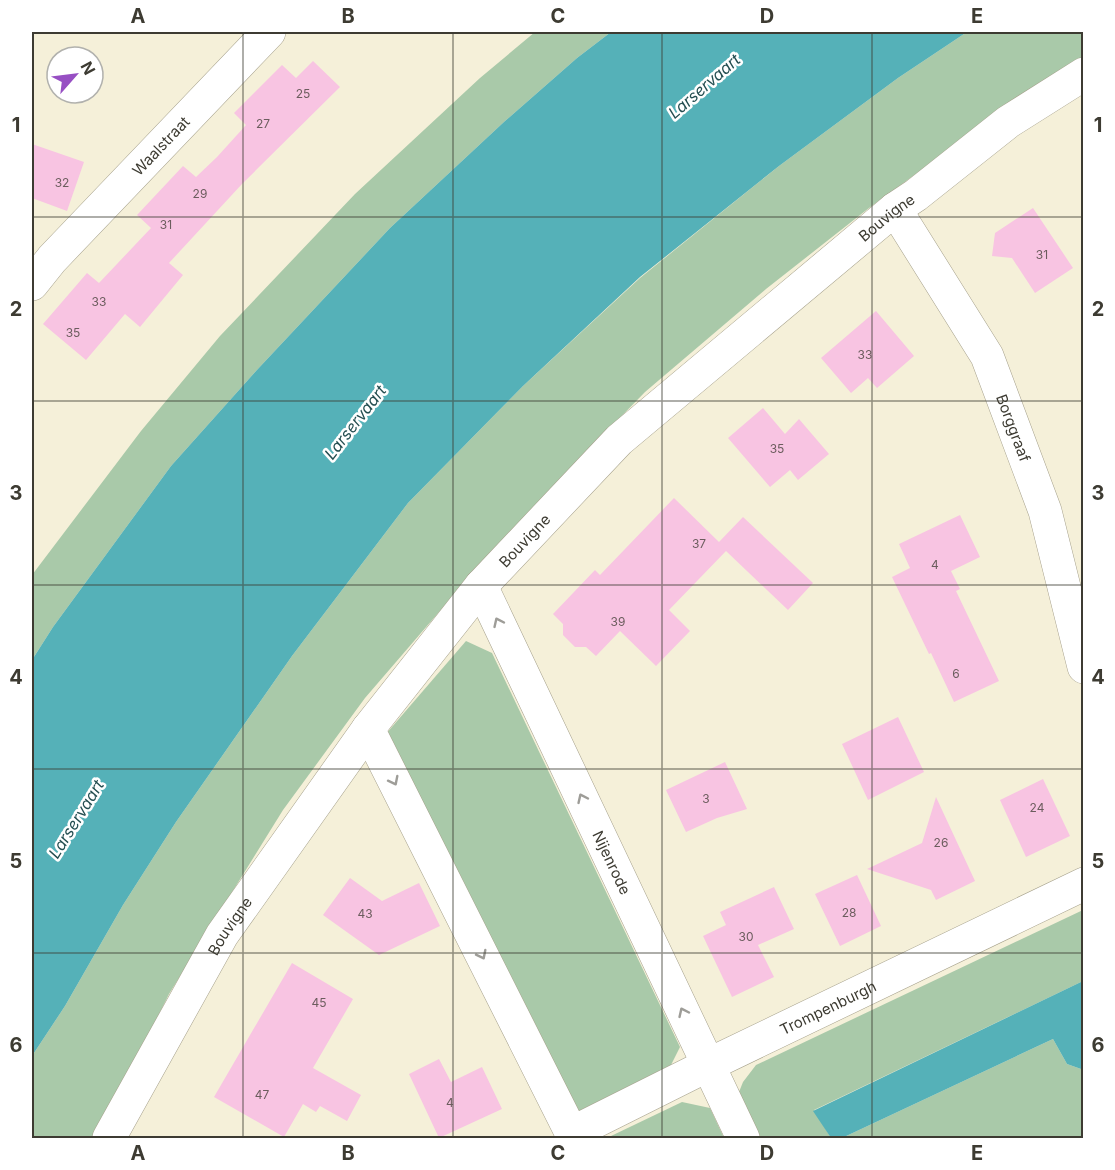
<svg xmlns="http://www.w3.org/2000/svg" width="1115" height="1170" font-family="Inter,sans-serif">
	<style>
		.green { fill: #a9c9a9 }
		.water { fill: #55b1b8 }
		.building { fill: #f8c4e2 }
		.lines { fill: none; stroke-linecap: round; stroke-linejoin: round }
		.street-casing { stroke: #a6a18c; stroke-width: 34 }
		.street { stroke: #fff; stroke-width: 33 }
		.oneway { stroke: #9e9d98 }
		.grid { fill: none; stroke: #3d3b32; stroke-width: 1.5; stroke-opacity: 0.55 }
		.labels { text-anchor: middle; dominant-baseline: central; stroke-width: 5; stroke-linejoin: round; paint-order: stroke }
		.number-label { font-size: 12px; fill: #6c5d5e }
		.street-label { font-size: 15px; fill: #3d3b32; stroke: #fff }
		.water-label { font-size: 16px; font-style: italic; fill: #244e51; stroke: #fff }
		.neatline { fill: none; stroke: #3d3b32; stroke-width: 2 }
		.grid-label { font-size: 20px; text-anchor: middle; font-weight: bold; fill: #3d3b32 }
	</style>
	<rect width="100%" height="100%" fill="#f5f0d9"/>
	<g class="green">
		<polygon points="535,32 611,32 577,58 505,121 390,228 256,371 171,466 53,627 32,660 32,575 141,431 220,336 355,194 480,78"/>
		<polygon points="967,32 1083,32 1083,62 975,131 869,208 766,289 645,392 534,506 470,576 365,698 283,810 169,994 98,1138 32,1138 32,1056 65,1006 123,905 176,822 292,656 408,503 523,386 640,278 779,166 898,78"/>
		<polygon points="466,641 492,653 680,1047 668,1071 572,1116 385,735"/>
		<polygon points="1083,910 1083,981 814,1110 831,1138 761,1138 739,1092 743,1082 756,1065"/>
		<polygon points="1053,1039 1067,1064 1081,1069 1083,1068 1083,1138 842,1138"/>
		<polygon points="682,1102 710,1108 724,1138 609,1138 611,1136"/>
	</g>
	<g class="water">
		<polygon points="611,32 967,32 898,78 779,166 640,277 523,386 408,503 292,656 176,822 123,905 65,1006 32,1056 32,660 53,627 171,466 256,371 390,228 505,121 577,58"/>
		<polygon points="1083,981 1084,1068 1081,1069 1067,1064 1053,1039 842,1138 831,1138 813,1111"/>
	</g>
	<g class="building">
		<polygon points="313,61 340,87 242,184 169,263 183,275 140,327 125,314 86,360 43,324 87,273 99,283 151,228 137,215 183,166 196,177 217,157 246,125 234,113 282,65 296,78"/>
		<polygon points="32,144 84,162 67,211 32,198"/>
		<polygon points="1033,208 1073,268 1035,293 1012,258 992,256 995,233"/>
		<polygon points="876,311 914,356 877,388 868,378 851,393 821,358"/>
		<polygon points="763,408 785,434 799,419 829,454 798,480 790,470 770,487 728,438"/>
		<polygon points="674,498 719,542 743,517 813,583 788,610 726,551 669,610 690,631 656,666 620,631 596,656 586,647 575,647 563,635 563,624 553,614 595,570 600,575"/>
		<polygon points="960,515 980,557 951,571 960,589 956,591 999,681 954,702 931,653 929,654 892,577 910,568 899,544"/>
		<polygon points="898,717 924,772 868,800 842,744"/>
		<polygon points="725,762 747,809 717,818 686,832 666,790"/>
		<polygon points="1043,779 1070,836 1026,857 1000,800"/>
		<polygon points="936,797 975,881 936,900 931,890 867,869 922,843"/>
		<polygon points="857,875 881,926 840,946 815,894"/>
		<polygon points="350,878 382,901 419,883 440,926 379,955 323,915"/>
		<polygon points="774,887 794,929 758,945 774,977 732,997 703,936 726,925 720,912"/>
		<polygon points="292,963 353,999 313,1068 361,1095 347,1121 320,1106 316,1112 303,1104 284,1137 214,1097"/>
		<polygon points="439,1059 451,1082 482,1067 502,1109 439,1138 409,1074"/>
	</g>
	<g class="lines">
		<g class="street-casing">
			<g id="street">
				<path id="s1" d="M 895,209 L 987,356 L 1045,511 L 1084,667"/>
				<path id="s2" d="M 32,284 L 52,259 L 269,32"/>
				<path id="s3" d="M 481,586 L 743,1138"/>
				<polyline points="368,729 574,1138"/>
				<path id="s4" d="M 572,1133 L 708,1065 L 1084,884"/>
				<path id="s5" d="M 109,1138 L 222,935 L 368,729 L 481,586 L 619,440 L 895,209 L 916,195 L 1008,122 L 1084,74"/>
			</g>
		</g>
		<use href="#street" class="street"/>
	</g>
	<defs><path id="oneway-chevron" d="M-2-3.5L2.5 0L-2 3.5" fill="none" stroke-width="1.6" stroke-linecap="round" stroke-linejoin="round" transform="scale(1.5)"/></defs>
	<g class="oneway">
		<use href="#oneway-chevron" transform="translate(498 622) rotate(-115)"/>
		<use href="#oneway-chevron" transform="translate(394 781) rotate(63)"/>
		<use href="#oneway-chevron" transform="translate(582 798) rotate(-115)"/>
		<use href="#oneway-chevron" transform="translate(482 955) rotate(63)"/>
		<use href="#oneway-chevron" transform="translate(683 1012) rotate(-115)"/>
	</g>
	<path class="grid" d="M 243,32 L 243,1138M 453,32 L 453,1138M 662,32 L 662,1138M 872,32 L 872,1138M 32,217 L 1084,217M 32,401 L 1084,401M 32,585 L 1084,585M 32,769 L 1084,769M 32,953 L 1084,953"/>
	<g class="labels">
		<g class="number-label">
			<text x="303" y="93">25</text>
			<text x="263" y="123">27</text>
			<text x="62" y="182">32</text>
			<text x="200" y="193">29</text>
			<text x="166" y="224">31</text>
			<text x="1042" y="254">31</text>
			<text x="99" y="301">33</text>
			<text x="73" y="332">35</text>
			<text x="865" y="354">33</text>
			<text x="777" y="448">35</text>
			<text x="699" y="543">37</text>
			<text x="935" y="564">4</text>
			<text x="618" y="621">39</text>
			<text x="956" y="673">6</text>
			<text x="706" y="798">3</text>
			<text x="1037" y="807">24</text>
			<text x="941" y="842">26</text>
			<text x="849" y="912">28</text>
			<text x="365" y="913">43</text>
			<text x="746" y="936">30</text>
			<text x="319" y="1002">45</text>
			<text x="262" y="1094">47</text>
			<text x="450" y="1102">4</text>
		</g>
		<g class="street-label">
			<text stroke="none"><textPath href="#s2" startOffset="189">Waalstraat</textPath></text>
			<text stroke="none"><textPath href="#s5" startOffset="1216">Bouvigne</textPath></text>
			<text stroke="none"><textPath href="#s1" startOffset="250">Borggraaf</textPath></text>
			<text stroke="none"><textPath href="#s5" startOffset="730">Bouvigne</textPath></text>
			<text stroke="none"><textPath href="#s3" startOffset="306">Nijenrode</textPath></text>
			<text stroke="none"><textPath href="#s5" startOffset="244">Bouvigne</textPath></text>
			<text stroke="none"><textPath href="#s4" startOffset="285">Trompenburgh</textPath></text>
		</g>
		<g class="water-label">
			<text transform="translate(704 86) rotate(-41)">Larservaart</text>
			<text transform="translate(355 422) rotate(-52)">Larservaart</text>
			<text transform="translate(76 819) rotate(-58)">Larservaart</text>
		</g>
	</g>
	<rect width="1115" height="1170" fill="none" stroke="#ffffff" stroke-width="66"/>
	<g transform="translate(75 75) rotate(62)"><circle r="28" fill="#ffffff" stroke="#b1b1ad" stroke-width="1.5"/>
	<path d="M0-4.5L10 22L0 15L-10 22Z" fill="#974fc3"/>
	<text y="-9" font-size="16" font-weight="bold" text-anchor="middle" fill="#3d3b32">N</text>
	</g>
	<rect x="33" y="33" width="1049" height="1104" class="neatline"/>
	<g class="grid-label">
		<text x="138" y="23">A</text>
		<text x="348" y="23">B</text>
		<text x="558" y="23">C</text>
		<text x="767" y="23">D</text>
		<text x="977" y="23">E</text>
		<text x="16" y="132">1</text>
		<text x="1098" y="132">1</text>
		<text x="16" y="316">2</text>
		<text x="1098" y="316">2</text>
		<text x="16" y="500">3</text>
		<text x="1098" y="500">3</text>
		<text x="16" y="684">4</text>
		<text x="1098" y="684">4</text>
		<text x="16" y="868">5</text>
		<text x="1098" y="868">5</text>
		<text x="16" y="1052">6</text>
		<text x="1098" y="1052">6</text>
		<text x="138" y="1160">A</text>
		<text x="348" y="1160">B</text>
		<text x="558" y="1160">C</text>
		<text x="767" y="1160">D</text>
		<text x="977" y="1160">E</text>
	</g>
</svg>
